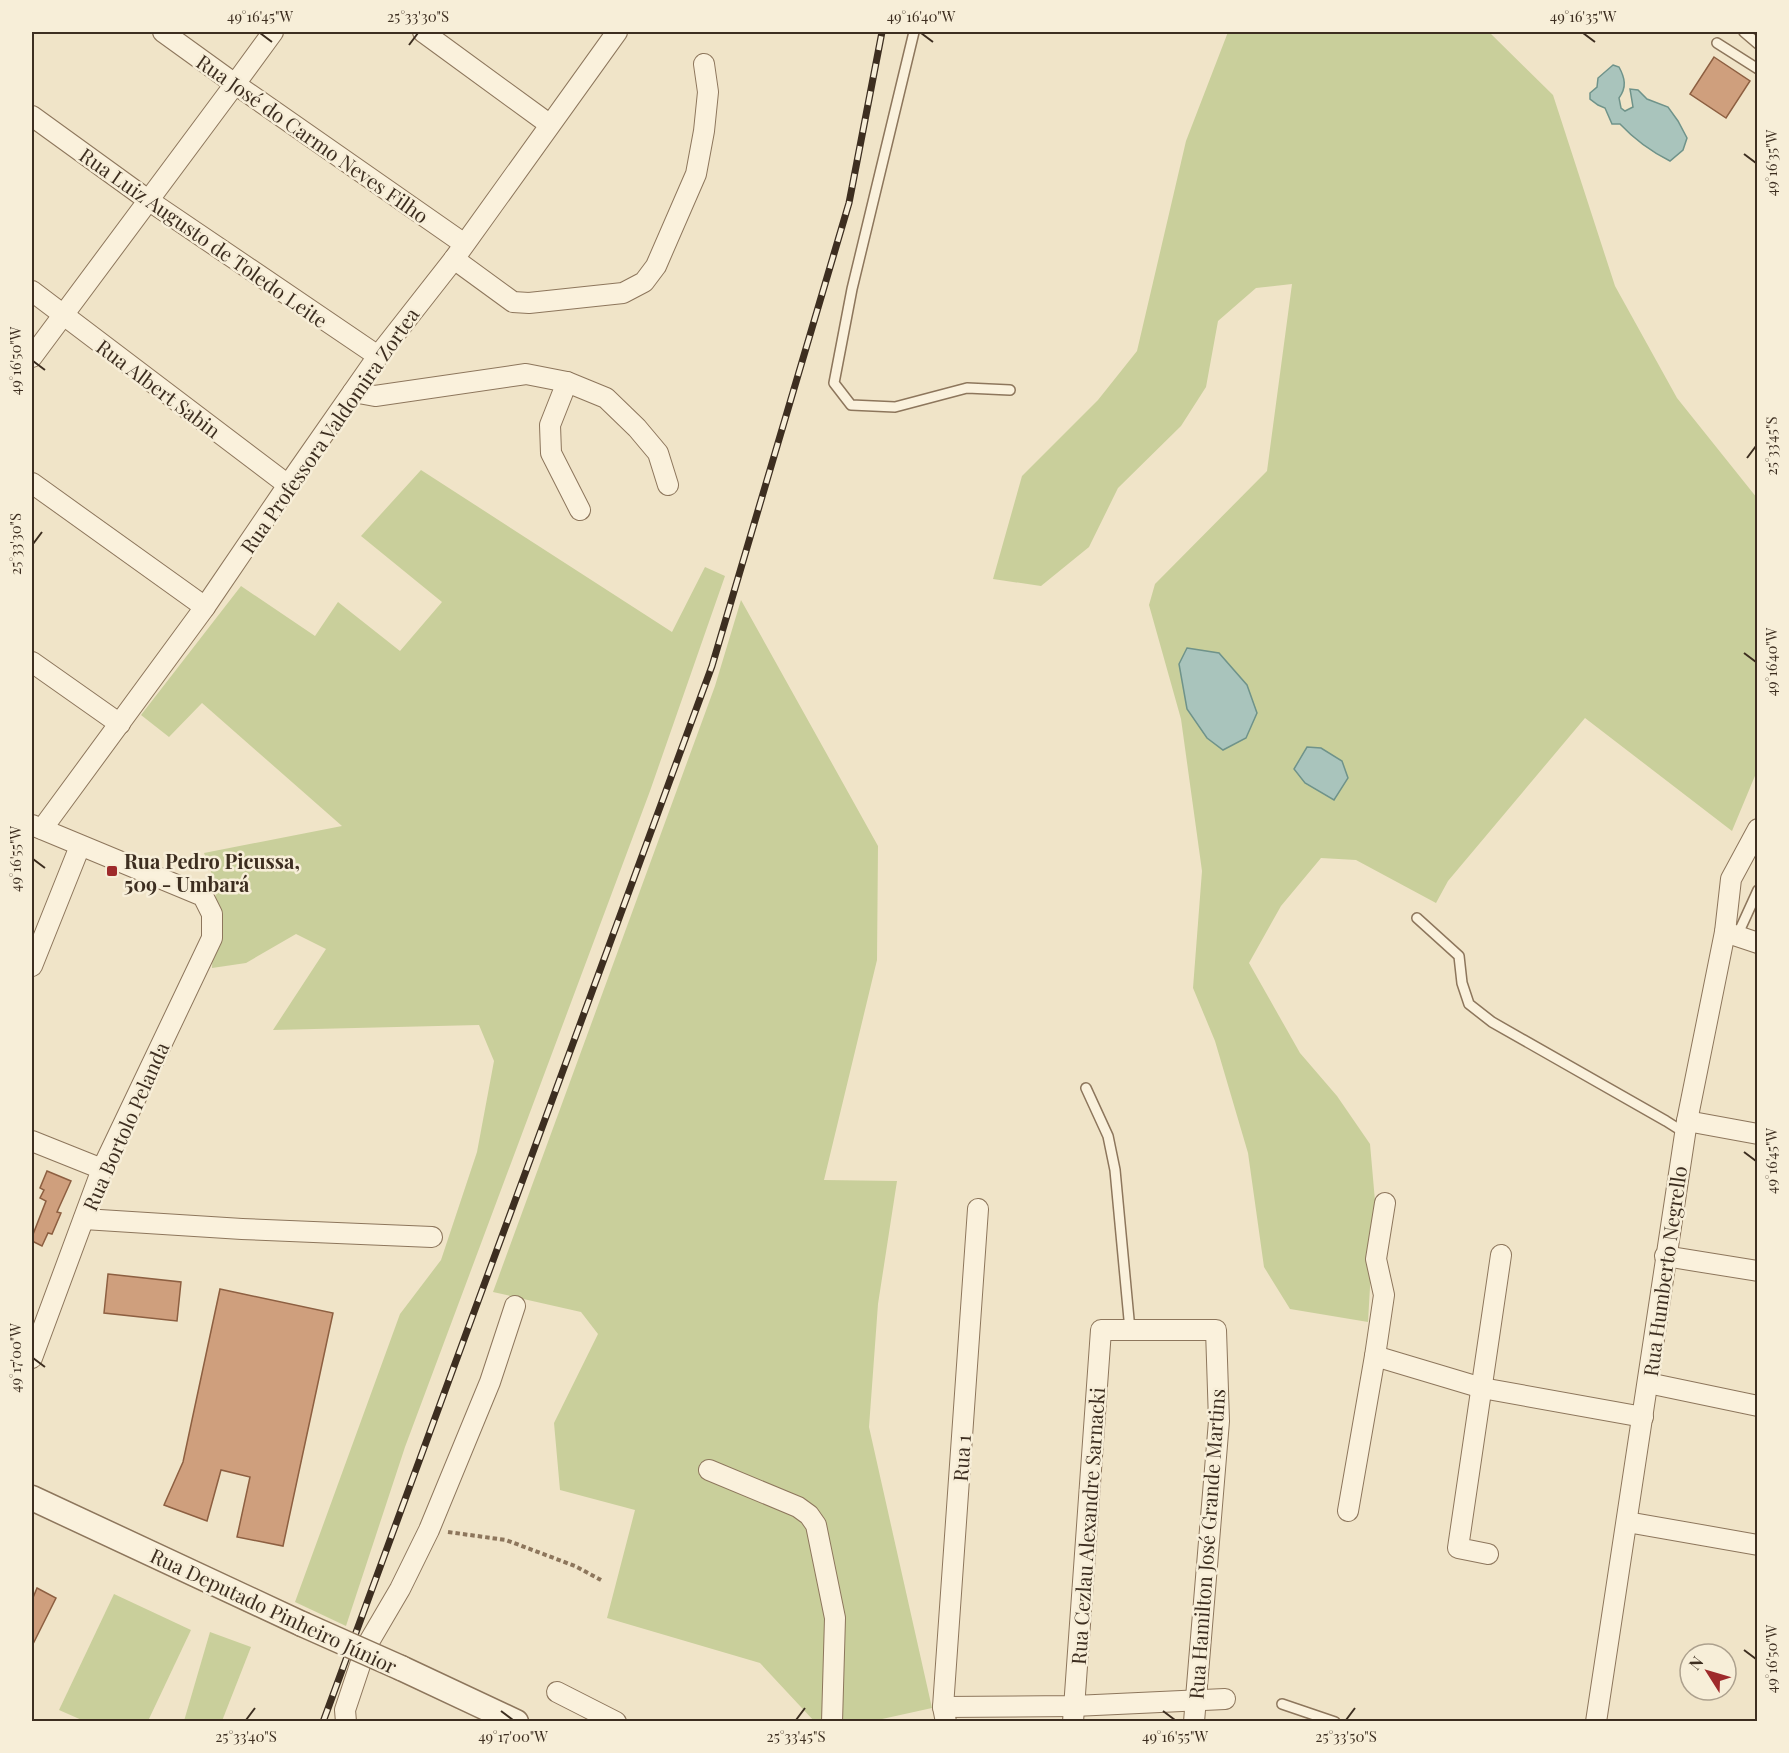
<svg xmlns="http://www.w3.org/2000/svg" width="1789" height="1753" font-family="'Playfair Display',serif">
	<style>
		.green { fill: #c9cf9b }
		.water { fill: #a9c4bc; stroke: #6f938a; stroke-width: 1.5 }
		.building { fill: #cf9f7d; stroke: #8d5f41; stroke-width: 1.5 }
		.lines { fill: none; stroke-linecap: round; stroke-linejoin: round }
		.service-casing { stroke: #8d765c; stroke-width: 12 }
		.minor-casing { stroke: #8d765c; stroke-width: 22 }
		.tertiary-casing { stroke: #8d765c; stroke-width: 27 }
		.path { stroke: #8d765c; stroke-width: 4; stroke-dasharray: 4.5 3; stroke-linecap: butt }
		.service { stroke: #faf1dc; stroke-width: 9 }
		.minor { stroke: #faf1dc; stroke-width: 20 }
		.tertiary { stroke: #faf1dc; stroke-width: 24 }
		.rail-casing { stroke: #3d2e20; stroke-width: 7 }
		.rail { stroke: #f7eed8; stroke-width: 4.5; stroke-dasharray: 14; stroke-linecap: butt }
		.tertiary-bridge-casing { stroke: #8d765c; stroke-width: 27; stroke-linecap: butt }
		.tertiary-bridge { stroke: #faf1dc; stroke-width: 24 }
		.ticks { fill: none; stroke: #3d2e20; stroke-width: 2 }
		.poi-dot { fill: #9e2a2b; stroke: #f7eed8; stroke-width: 2 }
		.labels { text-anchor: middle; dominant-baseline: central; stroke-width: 5; stroke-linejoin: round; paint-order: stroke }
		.street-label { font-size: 20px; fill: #3d2e20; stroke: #f7eed8 }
		.poi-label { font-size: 20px; font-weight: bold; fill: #3d2e20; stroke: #f7eed8; text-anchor: start }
		.neatline { fill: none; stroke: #3d2e20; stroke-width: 2 }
		.ticks-label { font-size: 15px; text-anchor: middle; fill: #3d2e20 }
	</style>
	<rect width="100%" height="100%" fill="#f0e4c8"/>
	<g class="green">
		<polygon points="1228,32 1489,32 1553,95 1615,286 1677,398 1757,498 1757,771 1732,831 1585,718 1448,881 1436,903 1356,860 1321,858 1281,906 1249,963 1300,1053 1337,1096 1370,1144 1375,1201 1368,1322 1290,1309 1264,1267 1248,1153 1215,1041 1193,988 1202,871 1181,719 1149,605 1155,584 1267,471 1292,284 1256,288 1218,321 1206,387 1181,426 1118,488 1089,547 1041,586 993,579 1022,476 1098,400 1137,351 1186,141"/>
		<polygon points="421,470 672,632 705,567 725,576 650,791 405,1447 346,1626 295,1602 400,1314 441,1260 477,1152 494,1061 479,1025 273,1030 326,949 296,934 246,963 212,968 216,885 204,853 342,826 202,703 169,737 141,715 241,586 315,636 338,602 400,651 442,602 361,536"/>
		<polygon points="741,600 878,846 877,960 824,1180 897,1181 878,1304 869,1427 932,1708 873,1721 814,1721 760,1663 607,1618 635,1510 560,1490 554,1423 598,1334 581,1312 493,1292 715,686"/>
		<polygon points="114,1594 191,1630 148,1721 84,1721 59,1710"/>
		<polygon points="210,1632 251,1647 222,1721 184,1721"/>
	</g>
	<g class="water">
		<path d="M 1613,65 L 1619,67 C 1625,78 1627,87 1619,98 L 1621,108 L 1625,111 L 1633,107 L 1630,89 L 1638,90 L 1647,99 L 1668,107 L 1678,121 L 1687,138 L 1683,150 L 1670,161 C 1650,151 1635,140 1620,124 L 1612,124 L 1605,108 L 1598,105 L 1590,99 L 1590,93 L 1597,87 L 1598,78 Z"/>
		<polygon points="1187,648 1219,653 1247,685 1257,713 1246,738 1223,750 1207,738 1187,709 1179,664"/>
		<polygon points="1307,747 1321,748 1342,761 1348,778 1334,800 1305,783 1294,769"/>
	</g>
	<g class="building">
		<polygon points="1714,57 1750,81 1726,118 1690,94"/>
		<polygon points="47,1171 71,1181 57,1212 61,1213 52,1234 48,1233 42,1246 32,1241 32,1237 46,1201 40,1198 44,1190 40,1188"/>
		<polygon points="108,1274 181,1282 177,1321 104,1313"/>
		<polygon points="220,1289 333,1313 283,1546 237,1537 250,1477 221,1470 207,1521 164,1505 183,1462"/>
		<polygon points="37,1588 56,1598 32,1646 32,1600"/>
	</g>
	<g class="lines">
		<g class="service-casing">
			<g id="service">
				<polyline points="914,32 852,289 834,383 851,405 895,407 967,388 1010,390"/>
				<polyline points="1744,32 1758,44"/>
				<polyline points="1717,43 1758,69"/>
				<polyline points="1417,918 1459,956 1462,983 1469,1004 1492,1022 1666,1121 1685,1133"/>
				<polyline points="1737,936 1758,890"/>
				<polyline points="1086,1088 1108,1136 1115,1170 1130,1330"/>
				<polyline points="1282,1704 1335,1722"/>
			</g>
		</g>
		<g class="minor-casing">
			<g id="minor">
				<polyline points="163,32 235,84 463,243"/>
				<polyline points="423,32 549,124"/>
				<polyline points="32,116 148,200 378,356"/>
				<polyline points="454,259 513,302 529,303 623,293 644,282 656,266 696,174 704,131 708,92 704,64"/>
				<polyline points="32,291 288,485"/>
				<polyline points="32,357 235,84 273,32"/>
				<polyline points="567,382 550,425 551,453 580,510"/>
				<polyline points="353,392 375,396 526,374 567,382 606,398 637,428 658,453 668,485"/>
				<polyline points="32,483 205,607"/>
				<polyline points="32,662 120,724"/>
				<polyline points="42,829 205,607 288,485 378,356 454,259 617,32"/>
				<polyline points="1725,932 1758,943"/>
				<polyline points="32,966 80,846"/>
				<polyline points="1687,1121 1758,1134"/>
				<polyline points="32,1141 102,1169"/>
				<polyline points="84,1219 242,1229 432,1237"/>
				<polyline points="1665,1256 1758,1271"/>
				<polyline points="1375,1356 1482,1388 1643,1417"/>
				<polyline points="32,1358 102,1169 212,938 212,914 203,896 32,825"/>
				<polyline points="1648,1383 1758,1406"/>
				<polyline points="709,1470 798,1507 809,1515 816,1525 835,1618 832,1722"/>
				<polyline points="1348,1511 1375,1356 1384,1295 1376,1259 1385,1203"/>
				<polyline points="1627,1522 1758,1545"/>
				<polyline points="1488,1554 1458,1548 1501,1255"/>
				<polyline points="557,1692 616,1722"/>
				<polyline points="943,1707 1074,1706 1225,1699"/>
				<polyline points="346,1722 345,1710 366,1647 400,1589 429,1530 490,1382 515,1306"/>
				<polyline points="946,1722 943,1707 978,1209"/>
				<polyline points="1073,1722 1101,1330 1216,1330 1219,1421 1194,1722"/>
				<polyline points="1596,1722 1687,1121 1725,932 1731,879 1758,829"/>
			</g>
		</g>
		<g class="tertiary-casing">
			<g id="tertiary">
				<polyline points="32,1498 302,1624"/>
				<polyline points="401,1668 516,1722"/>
			</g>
		</g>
		<polyline class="path" points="448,1532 506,1540 575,1566 601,1580"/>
		<use href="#service" class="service"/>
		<use href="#minor" class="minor"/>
		<use href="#tertiary" class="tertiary"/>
		<g class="rail-casing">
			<polyline id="rail" points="323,1722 712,666 849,203 882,32"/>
		</g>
		<use href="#rail" class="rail"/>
		<g class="tertiary-bridge-casing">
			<polyline id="tertiary-bridge" points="302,1624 401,1668"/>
		</g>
		<use href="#tertiary-bridge" class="tertiary-bridge"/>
	</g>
	<path class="ticks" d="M 260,33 L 272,42M 921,33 L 933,42M 1583,33 L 1595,42M 409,45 L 418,33M 1744,154 L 1756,163M 33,361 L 45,370M 1747,458 L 1756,446M 33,544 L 42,532M 1744,653 L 1756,662M 33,859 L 45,868M 1744,1152 L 1756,1161M 33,1358 L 45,1367M 1744,1650 L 1756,1659M 501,1711 L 513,1720M 1163,1711 L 1175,1720M 246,1720 L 255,1708M 796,1720 L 805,1708M 1346,1720 L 1355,1708"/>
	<rect class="poi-dot" x="106" y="865" width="12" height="12" rx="3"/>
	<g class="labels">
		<g class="street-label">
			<text transform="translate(313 138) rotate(35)">Rua José do Carmo Neves Filho</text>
			<text transform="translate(204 237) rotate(35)">Rua Luiz Augusto de Toledo Leite</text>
			<text transform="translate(159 388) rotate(37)">Rua Albert Sabin</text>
			<text transform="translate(329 430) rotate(-55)">Rua Professora Valdomira Zortea</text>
			<text transform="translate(125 1126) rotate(-66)">Rua Bortolo Pelanda</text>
			<text transform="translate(1664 1271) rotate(-82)">Rua Humberto Negrello</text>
			<text transform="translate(961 1458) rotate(-86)">Rua 1</text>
			<text transform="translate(1087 1526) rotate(-86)">Rua Cezlau Alexandre Sarnacki</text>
			<text transform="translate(1206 1544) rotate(-86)">Rua Hamilton José Grande Martins</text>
			<text transform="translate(274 1610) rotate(25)">Rua Deputado Pinheiro Júnior</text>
		</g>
		<g class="poi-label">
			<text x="124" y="860">Rua Pedro Picussa,<tspan x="124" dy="23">509 - Umbará</tspan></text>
		</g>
	</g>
	<rect width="1789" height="1753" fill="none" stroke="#f7eed8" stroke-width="66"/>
	<g transform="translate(1708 1672) rotate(307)"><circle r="28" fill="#f7eed8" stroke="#ada18e" stroke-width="1.5"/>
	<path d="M0-4.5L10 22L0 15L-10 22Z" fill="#9e2a2b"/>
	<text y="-9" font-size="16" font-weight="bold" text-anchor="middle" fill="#3d2e20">N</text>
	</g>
	<rect x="33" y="33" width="1723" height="1687" class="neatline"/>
	<g class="ticks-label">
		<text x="260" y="22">49°16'45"W</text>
		<text x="418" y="22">25°33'30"S</text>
		<text x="921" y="22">49°16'40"W</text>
		<text x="1583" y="22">49°16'35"W</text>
		<text transform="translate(1772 163) rotate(-90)" y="5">49°16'35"W</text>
		<text transform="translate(16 361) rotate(-90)" y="5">49°16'50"W</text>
		<text transform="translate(1772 446) rotate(-90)" y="5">25°33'45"S</text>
		<text transform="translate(16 544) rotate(-90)" y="5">25°33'30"S</text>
		<text transform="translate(1772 662) rotate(-90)" y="5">49°16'40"W</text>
		<text transform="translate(16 859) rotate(-90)" y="5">49°16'55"W</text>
		<text transform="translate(1772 1161) rotate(-90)" y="5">49°16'45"W</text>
		<text transform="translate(16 1358) rotate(-90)" y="5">49°17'00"W</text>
		<text transform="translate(1772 1659) rotate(-90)" y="5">49°16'50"W</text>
		<text x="246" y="1742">25°33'40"S</text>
		<text x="513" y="1742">49°17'00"W</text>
		<text x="796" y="1742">25°33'45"S</text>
		<text x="1175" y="1742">49°16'55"W</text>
		<text x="1346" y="1742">25°33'50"S</text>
	</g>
</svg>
